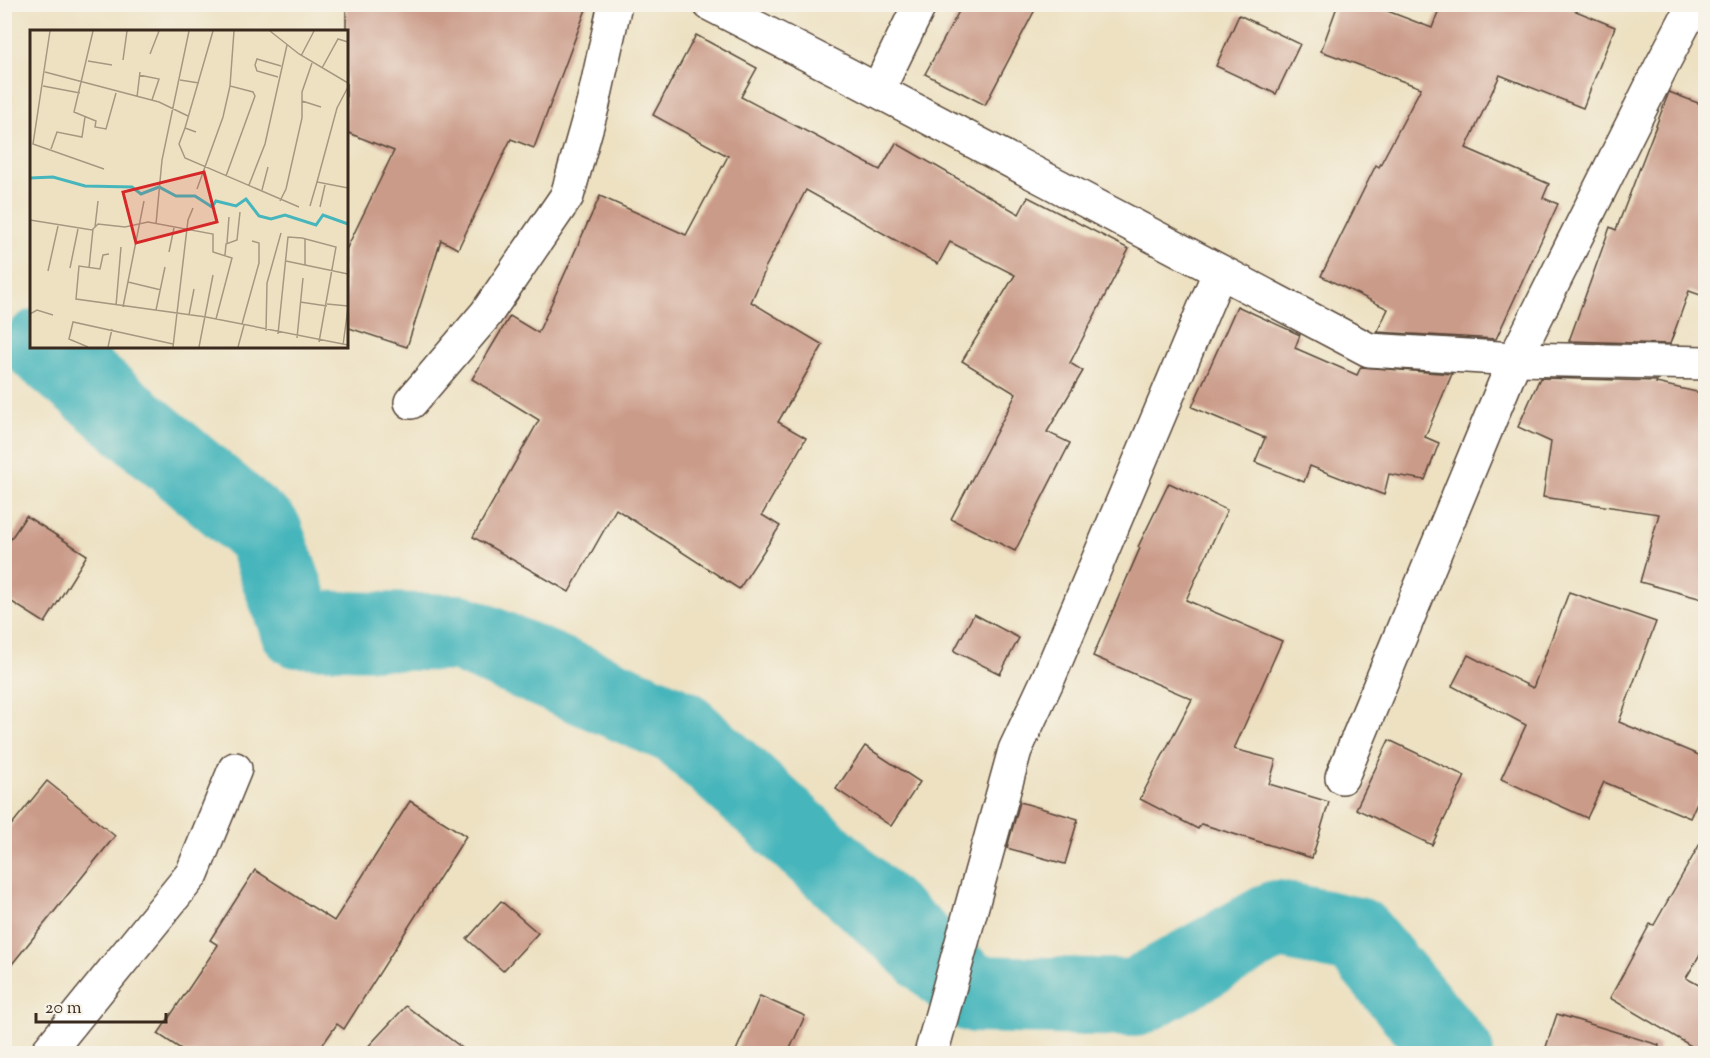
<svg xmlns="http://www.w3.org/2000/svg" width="1710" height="1058" font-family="'Sorts Mill Goudy',serif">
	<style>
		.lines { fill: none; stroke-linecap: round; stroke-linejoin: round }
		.river { stroke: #46b6bc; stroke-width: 78 }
		.building { fill: #cb9b89 }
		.street-casing { stroke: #564537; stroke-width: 36 }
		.street { stroke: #fff; stroke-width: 33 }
		.inset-river { fill: none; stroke: #46b6bc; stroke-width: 3 }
		.inset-road { fill: none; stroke: #a69880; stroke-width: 1.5 }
		.view { fill: #d62828; fill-opacity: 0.15; stroke: #d62828; stroke-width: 3 }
		.inset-edge { fill: none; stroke: #3b2a1e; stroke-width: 3 }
	</style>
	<rect width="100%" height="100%" fill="#f7f3e8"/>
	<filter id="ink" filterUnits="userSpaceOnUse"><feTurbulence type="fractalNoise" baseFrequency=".0167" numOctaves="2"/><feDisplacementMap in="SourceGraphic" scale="12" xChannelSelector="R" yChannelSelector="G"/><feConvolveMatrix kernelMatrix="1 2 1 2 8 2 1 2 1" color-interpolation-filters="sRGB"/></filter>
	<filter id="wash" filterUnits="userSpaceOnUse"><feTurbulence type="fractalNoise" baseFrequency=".008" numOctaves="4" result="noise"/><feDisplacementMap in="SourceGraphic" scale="24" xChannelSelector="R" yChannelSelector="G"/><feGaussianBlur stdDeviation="1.35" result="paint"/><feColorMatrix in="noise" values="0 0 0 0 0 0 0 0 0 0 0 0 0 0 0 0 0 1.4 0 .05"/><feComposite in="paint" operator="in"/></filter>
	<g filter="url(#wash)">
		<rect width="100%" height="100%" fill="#ede1c2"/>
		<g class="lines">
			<polyline class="river" points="42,346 264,533 299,629 460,633 679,727 973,994 1135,998 1277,919 1356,936 1455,1054"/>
		</g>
		<g id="blocks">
			<g class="building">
				<polygon points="346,4 588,4 534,148 511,139 458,249 441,240 407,347 346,327 346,250 394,151 346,132"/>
				<polygon points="963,4 1038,4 985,105 925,74"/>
				<polygon points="1338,4 1369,4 1432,28 1441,4 1559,4 1615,27 1583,108 1500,75 1466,148 1549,184 1543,198 1558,204 1496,339 1377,332 1388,309 1321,276 1376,165 1379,167 1421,88 1321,51"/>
				<polygon points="1239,15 1300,44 1276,94 1216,66"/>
				<polygon points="696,35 757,68 741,97 880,170 896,143 1019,214 1028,197 1129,249 1070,363 1083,371 1047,432 1070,443 1015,551 951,519 1016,394 962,361 1015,275 950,242 938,264 806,190 764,270 765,271 751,302 823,345 778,422 806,438 762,515 780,526 739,589 616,509 569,592 473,537 539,420 472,379 510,316 538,333 600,196 686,235 728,156 653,115"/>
				<polygon points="1669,92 1706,106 1706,297 1689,291 1670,344 1569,341 1610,227 1616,230"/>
				<polygon points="1237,306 1300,335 1295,348 1357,375 1361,367 1452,374 1425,437 1439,443 1425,480 1389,474 1384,495 1310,466 1304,482 1255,462 1265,438 1192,407"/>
				<polygon points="1540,378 1657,381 1656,383 1706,394 1706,600 1640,582 1659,514 1543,497 1551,442 1518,427"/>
				<polygon points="1169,483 1227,510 1186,600 1282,641 1234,749 1276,760 1269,784 1329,802 1312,858 1201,824 1198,829 1140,799 1192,699 1093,656 1140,548 1138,547"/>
				<polygon points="26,516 87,555 45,623 4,597 4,549"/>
				<polygon points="1569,592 1656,622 1619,722 1706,758 1706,782 1690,818 1604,782 1587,818 1501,779 1526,725 1452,686 1468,655 1533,688"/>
				<polygon points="974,614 1019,638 1000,674 954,651"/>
				<polygon points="1389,740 1465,776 1432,845 1356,809"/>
				<polygon points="865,746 920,782 891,826 836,789"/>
				<polygon points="47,781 115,836 4,974 4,834"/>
				<polygon points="410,801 466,836 344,1029 337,1024 317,1053 187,1053 158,1034 218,945 210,940 255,870 334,921"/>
				<polygon points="1020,802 1078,819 1065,864 1007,848"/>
				<polygon points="1706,833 1706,944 1686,978 1706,989 1706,1053 1703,1053 1610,998 1650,924 1654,925"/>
				<polygon points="501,901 538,933 503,971 467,939"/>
				<polygon points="760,996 805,1016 788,1053 735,1053"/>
				<polygon points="406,1006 469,1053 362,1053"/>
				<polygon points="1557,1014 1659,1045 1658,1053 1544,1053"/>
			</g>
		</g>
	</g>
	<g filter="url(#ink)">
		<use href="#blocks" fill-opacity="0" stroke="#564537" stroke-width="1.5"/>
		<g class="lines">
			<g class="street-casing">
				<g id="street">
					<polyline points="710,4 848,75 1369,350 1515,359 1706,363"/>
					<polyline points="878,90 920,4"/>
					<polyline points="411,402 486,314 567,196 593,104 615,4"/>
					<polyline points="1342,777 1515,359 1661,67 1694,4"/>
					<polyline points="46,1054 192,874 235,769"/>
					<polyline points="931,1054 1015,750 1049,677 1219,273"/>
				</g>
			</g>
			<use href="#street" class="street"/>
		</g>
	</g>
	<g transform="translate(30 30)">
		<rect width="318" height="318" fill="#ede1c2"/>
		<path class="inset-river" d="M 0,148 L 23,147 L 55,156 L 102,157 L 111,164 L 129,157 L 146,166 L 165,166 L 182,177 L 186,171 L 206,176 L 216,169 L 229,186 L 241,189 L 255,185 L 286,195 L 293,185 L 318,194"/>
		<path class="inset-road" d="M 20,1 L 3,114 L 74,139M 63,1 L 44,82 L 66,91 L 65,97 L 76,99 L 86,63M 240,1 L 269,24 L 318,53M 120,24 L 129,1M 271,26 L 284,1M 93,30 L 97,1M 58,31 L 82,35M 292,38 L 308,9 L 318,12M 15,42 L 129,72 L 158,86M 109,45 L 129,49 L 122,70M 248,47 L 227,41 L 225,35 L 227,29 L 251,36M 150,50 L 169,53M 13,56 L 50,63M 318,57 L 307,78 L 287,152 L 318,158M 107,67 L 110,42M 272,71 L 291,77M 155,98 L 149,114 L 155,128 L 269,177M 166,102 L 155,98 L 183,1M 21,119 L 27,102 L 52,107 L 55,87M 196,146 L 225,66 L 223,62 L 200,56 L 204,1M 219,155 L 235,114 L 257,15M 167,159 L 193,87 L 200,56M 232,160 L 238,137M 250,171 L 256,159 L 272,88 L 272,62 L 282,33M 280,176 L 287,152M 290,177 L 295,155M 0,190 L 62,200 L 68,194 L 95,197 L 118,192 L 183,204 L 183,222 L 202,228 L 186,289M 126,194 L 132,130 L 159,1M 65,197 L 68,171M 275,209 L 275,235M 197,213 L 199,187M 139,222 L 144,198M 79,224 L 73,225 L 70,239 L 49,236 L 46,269 L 176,287 L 318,315M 195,225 L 196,214 L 207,210 L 210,182M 256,231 L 318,244M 40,238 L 48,199M 59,238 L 63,199M 18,241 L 28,196M 98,252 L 131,260M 270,272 L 297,276M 297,274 L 318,276M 86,276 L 91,217M 93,277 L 114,171M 126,280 L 135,237M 0,284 L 7,280 L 23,285M 159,285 L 164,259M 212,294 L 229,233 L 229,213 L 222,211M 236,301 L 237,253 L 251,203M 248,304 L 258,207 L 272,208 L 306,217 L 289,312M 267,308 L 273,248M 313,315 L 318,278M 58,317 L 39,309 L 43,292 L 143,314M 78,317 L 82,299M 143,317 L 158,190 L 163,178M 169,317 L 183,245M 208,317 L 214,295"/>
		<path class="view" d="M 174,142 L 187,192 L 106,213 L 93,162 Z"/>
		<rect width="318" height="318" class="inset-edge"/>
	</g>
	<rect width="1710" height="1058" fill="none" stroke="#f7f3e8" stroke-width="24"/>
	<path d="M36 1013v9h130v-9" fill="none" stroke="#3b2a1e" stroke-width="3"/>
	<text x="45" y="1013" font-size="18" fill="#3b2a1e" stroke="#f7f3e8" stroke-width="4.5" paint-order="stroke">20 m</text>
</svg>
